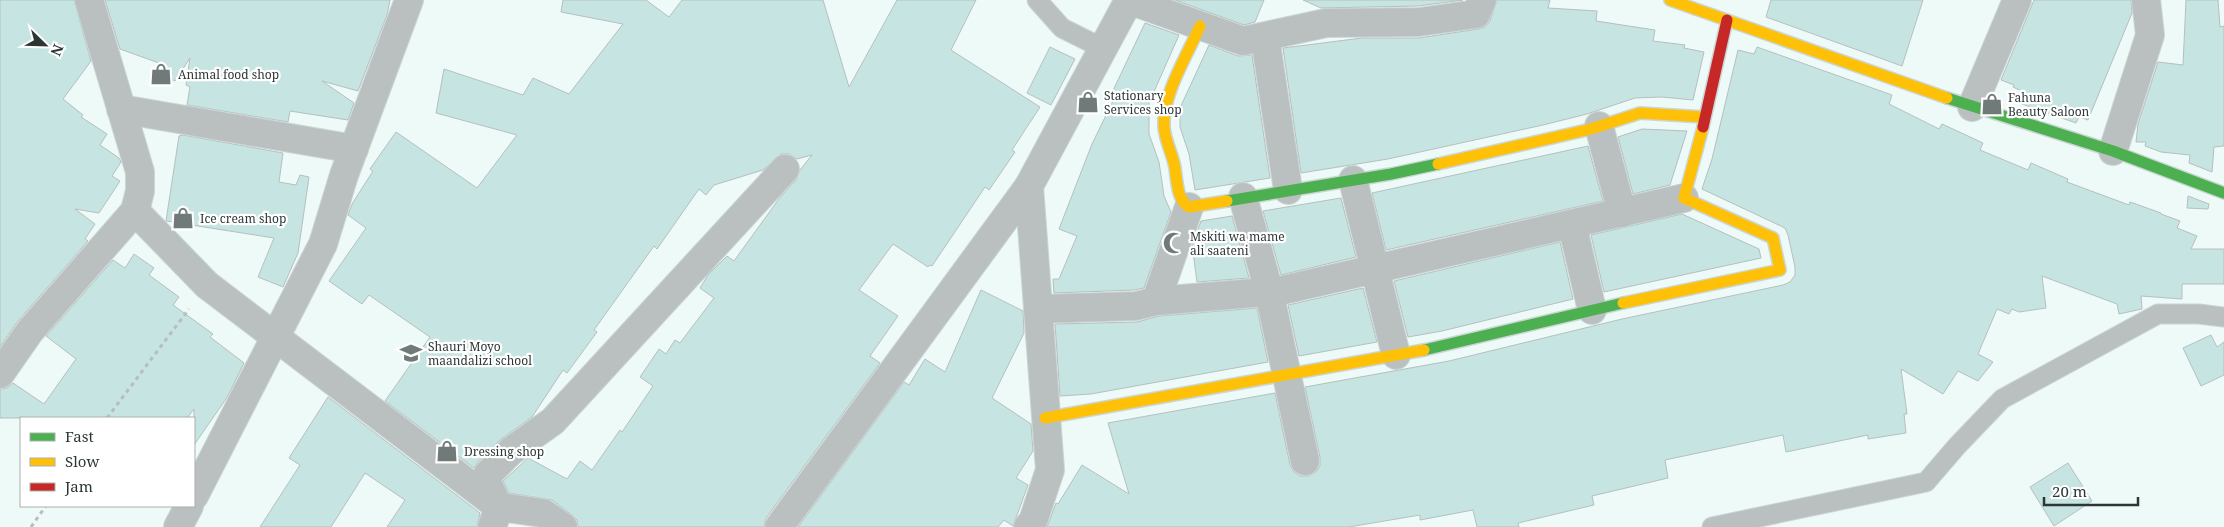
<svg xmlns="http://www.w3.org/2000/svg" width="2224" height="527" font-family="'Noto Serif',serif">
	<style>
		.building { fill: #c6e4e1; stroke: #b5c0bf }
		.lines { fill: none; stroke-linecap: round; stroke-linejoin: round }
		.lane-casing { stroke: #cbd6d4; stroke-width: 21 }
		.street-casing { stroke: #cbd6d4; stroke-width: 30 }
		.fast-casing { stroke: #cbd6d4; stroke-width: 14 }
		.slow-casing { stroke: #cbd6d4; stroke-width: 14 }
		.jam-casing { stroke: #cbd6d4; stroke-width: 14 }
		.path { stroke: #b7bebc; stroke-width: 3; stroke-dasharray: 4 4; stroke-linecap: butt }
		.lane { stroke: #babfbf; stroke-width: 19 }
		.street { stroke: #babfbf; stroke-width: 28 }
		.fast { stroke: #4caf50; stroke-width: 11 }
		.slow { stroke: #ffc107; stroke-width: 11 }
		.jam { stroke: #c62828; stroke-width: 11 }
		.labels { text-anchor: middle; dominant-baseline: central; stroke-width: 4.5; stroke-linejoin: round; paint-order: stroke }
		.poi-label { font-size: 12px; fill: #2c3735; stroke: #fff; text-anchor: start }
	</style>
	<rect width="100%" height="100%" fill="#edfaf8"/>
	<g class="building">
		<polygon points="0,0 74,0 91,61 63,99 83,115 81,117 107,134 100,145 119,158 121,162 112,176 120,181 99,213 75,209 95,224 85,239 88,241 18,321 0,347"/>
		<polygon points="105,0 390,0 387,15 358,91 322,81 354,103 348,120 290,111 288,122 187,105 190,87 186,85 190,58 175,81 155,73 159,63 120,49"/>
		<polygon points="563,0 646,0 669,17 682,0 823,0 849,87 897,0 976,0 951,50 1040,107 1012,150 1015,152 989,190 985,187 932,266 930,265 928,267 893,244 859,290 898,316 870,356 880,363 766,518 764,527 578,527 577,520 572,515 552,500 509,493 503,481 528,458 567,479 580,461 592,470 620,430 622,432 653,386 640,377 659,349 666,354 675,340 680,343 714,298 700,288 708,275 727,256 734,261 781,196 796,180 800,170 812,155 797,159 789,154 781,154 763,170 714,185 706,195 699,189 657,249 654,246 594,330 597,332 567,373 563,370 532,417 500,440 477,463 474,468 385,401 430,337 369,295 362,304 329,281 366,228 348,215 352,204 373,171 370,169 396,132 477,188 517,135 436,113 444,69 523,95 533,78 569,94 623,24 561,12"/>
		<polygon points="1175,0 1264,0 1255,22 1244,25"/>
		<polygon points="1303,0 1463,0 1418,6 1321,8"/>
		<polygon points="1497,0 1550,0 1548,8 1597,11 1596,21 1655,30 1653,41 1685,45 1684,48 1704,52 1693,100 1662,97 1635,98 1587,114 1543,125 1388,159 1301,173 1283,48 1362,38 1419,38 1478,29 1485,27 1490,21"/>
		<polygon points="1771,0 1923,0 1902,66 1766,17"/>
		<polygon points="2034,0 2131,0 2132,13 2088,120 2079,117 2076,123 2019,103 2024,92 2013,87 2014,85 2001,80"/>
		<polygon points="2186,0 2218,0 2220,27 2224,26 2224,146 2214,147 2212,172 2189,163 2190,155 2161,152 2145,146 2146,142 2136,142 2138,124 2158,62 2183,65"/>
		<polygon points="1145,23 1179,35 1149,103 1149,134 1159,162 1164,196 1171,212 1144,288 1134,290 1054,293 1053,279 1059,279 1077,236 1059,229 1092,144 1113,101 1109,99"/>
		<polygon points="1209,45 1238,56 1252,55 1270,178 1195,190 1189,154 1180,127 1180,108"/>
		<polygon points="1050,47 1075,59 1051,105 1027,93"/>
		<polygon points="1757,47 1892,95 1889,104 1939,129 1942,124 1983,143 1980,150 2028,170 2031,163 2068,179 2067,182 2129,205 2130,202 2161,213 2161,214 2180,221 2177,228 2197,236 2191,249 2224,249 2224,284 2182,284 2182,299 2141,296 2142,309 2119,314 2117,304 2042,276 2046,308 2019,312 2012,309 2009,314 1997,309 1978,354 1993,362 1978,381 1958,371 1943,394 1901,369 1907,414 1904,414 1906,433 1868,439 1868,435 1786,452 1783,435 1665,460 1668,478 1592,496 1594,505 1518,523 1519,527 1477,527 1473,510 1420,520 1420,515 1349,527 1047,527 1056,503 1058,504 1082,465 1129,494 1108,423 1275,393 1290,465 1294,472 1300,476 1308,476 1316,472 1320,466 1320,458 1305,387 1449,361 1622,319 1783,285 1790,282 1795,275 1795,267 1788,235 1785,228 1702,189 1712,159 1738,50 1754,54"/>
		<polygon points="1642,129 1687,131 1670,185 1633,194 1618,137"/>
		<polygon points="183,135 283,153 279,182 296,185 300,175 309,177 298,253 283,287 258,277 274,238 166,221 179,136"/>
		<polygon points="1588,146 1603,201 1386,250 1372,193"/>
		<polygon points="2188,196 2209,204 2208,209 2187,208"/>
		<polygon points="1341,198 1356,257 1281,275 1263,211"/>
		<polygon points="1682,214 1759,249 1761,258 1604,292 1591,235"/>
		<polygon points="1232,216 1249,278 1197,282 1192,245 1201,221"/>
		<polygon points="1560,242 1573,299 1442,331 1408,337 1394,281"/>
		<polygon points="134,254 154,268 149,275 179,297 173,305 213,334 210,337 244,363 228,396 194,445 194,409 187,418 0,418 0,389 7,388 13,383 44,404 76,359 46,336 113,260 125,268"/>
		<polygon points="1363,288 1377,342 1299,356 1288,305"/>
		<polygon points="981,290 1023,311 1024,333 992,398 1031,424 1033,451 1016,478 1028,485 1013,526 1004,520 998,527 798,527 904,382 909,385 925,359 945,372"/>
		<polygon points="1257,308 1268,362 1091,394 1060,396 1055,324 1137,322 1159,316"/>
		<polygon points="2211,335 2217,347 2224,342 2224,375 2201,386 2183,348"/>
		<polygon points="328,397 480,513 477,527 387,527 405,500 365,473 331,527 260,527 300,465 289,458"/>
		<polygon points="2068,463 2092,501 2054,526 2030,487"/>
	</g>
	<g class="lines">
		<g class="lane-casing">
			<g id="lane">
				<polyline points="1037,0 1062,28 1102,48"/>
				<polyline points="1712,527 1926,482 1957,446 2002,399 2158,314 2199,314 2224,317"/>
			</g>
		</g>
		<g class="street-casing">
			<g id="street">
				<polyline points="1129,0 1243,41 1326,23 1419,22 1476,14 1482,0"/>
				<polyline points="1265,37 1288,190"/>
				<polyline points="1972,107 2017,0"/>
				<polyline points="121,109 354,149"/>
				<polyline points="1599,126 1622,213"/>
				<polyline points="2113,151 2150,35 2146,0"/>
				<polyline points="1353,180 1396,355"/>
				<polyline points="1243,197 1269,291 1305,461"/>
				<polyline points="135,211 207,285 499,507 543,513 563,527"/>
				<polyline points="1572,224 1592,310"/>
				<polyline points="1156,301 1189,207"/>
				<polyline points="1038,309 1136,306 1156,301 1279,291 1684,198"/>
				<polyline points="0,374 30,331 135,211 140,191 140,172 89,0"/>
				<polyline points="194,496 323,244 344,175 409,0"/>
				<polyline points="178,527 189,506"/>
				<polyline points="492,527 499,507 487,483 488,474 511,451 553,421 785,169"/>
				<polyline points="779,527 1029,186"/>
				<polyline points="1028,527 1033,521 1050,470 1029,186 1129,0"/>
			</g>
		</g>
		<g class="fast-casing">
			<g id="fast">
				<polyline points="1947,98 2113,151 2224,193"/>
				<polyline points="1227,201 1391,174 1438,164"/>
				<polyline points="1424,350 1623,303"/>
			</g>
		</g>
		<g class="slow-casing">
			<g id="slow">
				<polyline points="1670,0 1947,98"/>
				<path d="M 1200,26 C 1187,56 1162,95 1164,127 C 1165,141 1173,155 1175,168 C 1177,181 1177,200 1189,207 L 1227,201"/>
				<polyline points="1438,164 1591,129 1640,113 1704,117"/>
				<polyline points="1623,303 1780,270 1773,238 1684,198 1703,127"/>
				<polyline points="1045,418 1424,350"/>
			</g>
		</g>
		<g class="jam-casing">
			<polyline id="jam" points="1703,127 1727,20"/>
		</g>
		<g class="path">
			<polyline points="107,418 189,309"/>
			<polyline points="31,527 46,506"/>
		</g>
		<use href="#lane" class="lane"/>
		<use href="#street" class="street"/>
		<use href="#fast" class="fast"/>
		<use href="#slow" class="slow"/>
		<use href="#jam" class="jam"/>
	</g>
	<defs>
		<g id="shop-bare" transform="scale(1.725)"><path d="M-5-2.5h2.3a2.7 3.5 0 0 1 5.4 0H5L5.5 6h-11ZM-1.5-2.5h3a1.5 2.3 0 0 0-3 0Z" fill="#707b79" stroke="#fff" stroke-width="2.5" paint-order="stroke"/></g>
		<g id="mosque-bare" transform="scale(1.725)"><path d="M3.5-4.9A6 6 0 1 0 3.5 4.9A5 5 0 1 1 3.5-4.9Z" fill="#707b79" stroke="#fff" stroke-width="2.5" paint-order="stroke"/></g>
		<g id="school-bare" transform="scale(1.725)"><path d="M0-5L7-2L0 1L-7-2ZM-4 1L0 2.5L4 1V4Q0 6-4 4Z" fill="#707b79" stroke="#fff" stroke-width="2.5" paint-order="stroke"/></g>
	</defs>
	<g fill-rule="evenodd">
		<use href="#shop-bare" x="161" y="74"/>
		<use href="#shop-bare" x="1088" y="102"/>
		<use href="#shop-bare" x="1992" y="104"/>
		<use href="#shop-bare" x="183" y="218"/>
		<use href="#mosque-bare" x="1174" y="243"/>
		<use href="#school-bare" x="411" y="353"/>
		<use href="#shop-bare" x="447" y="451"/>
	</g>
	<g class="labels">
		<g class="poi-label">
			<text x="178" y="74">Animal food shop</text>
			<text x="1104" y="95">Stationary<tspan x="1104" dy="14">Services shop</tspan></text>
			<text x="2008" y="97">Fahuna<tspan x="2008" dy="14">Beauty Saloon</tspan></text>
			<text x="200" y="218">Ice cream shop</text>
			<text x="1190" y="236">Mskiti wa mame<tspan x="1190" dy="14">ali saateni</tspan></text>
			<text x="428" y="346">Shauri Moyo<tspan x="428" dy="14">maandalizi school</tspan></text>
			<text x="464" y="451">Dressing shop</text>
		</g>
	</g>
	<rect x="20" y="417" width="175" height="90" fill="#ffffff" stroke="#abafae"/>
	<rect x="30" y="433" width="25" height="8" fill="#4caf50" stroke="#abafae"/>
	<text x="65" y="442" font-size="15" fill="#2c3735">Fast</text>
	<rect x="30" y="458" width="25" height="8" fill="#ffc107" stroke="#abafae"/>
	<text x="65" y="467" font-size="15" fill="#2c3735">Slow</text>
	<rect x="30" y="483" width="25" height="8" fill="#c62828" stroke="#abafae"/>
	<text x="65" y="492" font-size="15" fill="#2c3735">Jam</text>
	<g transform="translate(45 45) rotate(113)" stroke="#ffffff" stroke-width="4" paint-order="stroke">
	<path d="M0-4L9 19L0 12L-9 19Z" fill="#2c3735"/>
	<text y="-8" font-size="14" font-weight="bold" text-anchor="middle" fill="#2c3735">N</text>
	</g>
	<path d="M2044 497v8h94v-8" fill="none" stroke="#2c3735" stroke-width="2.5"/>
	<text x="2052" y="497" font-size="15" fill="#2c3735" stroke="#ffffff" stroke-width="4" paint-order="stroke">20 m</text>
</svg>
